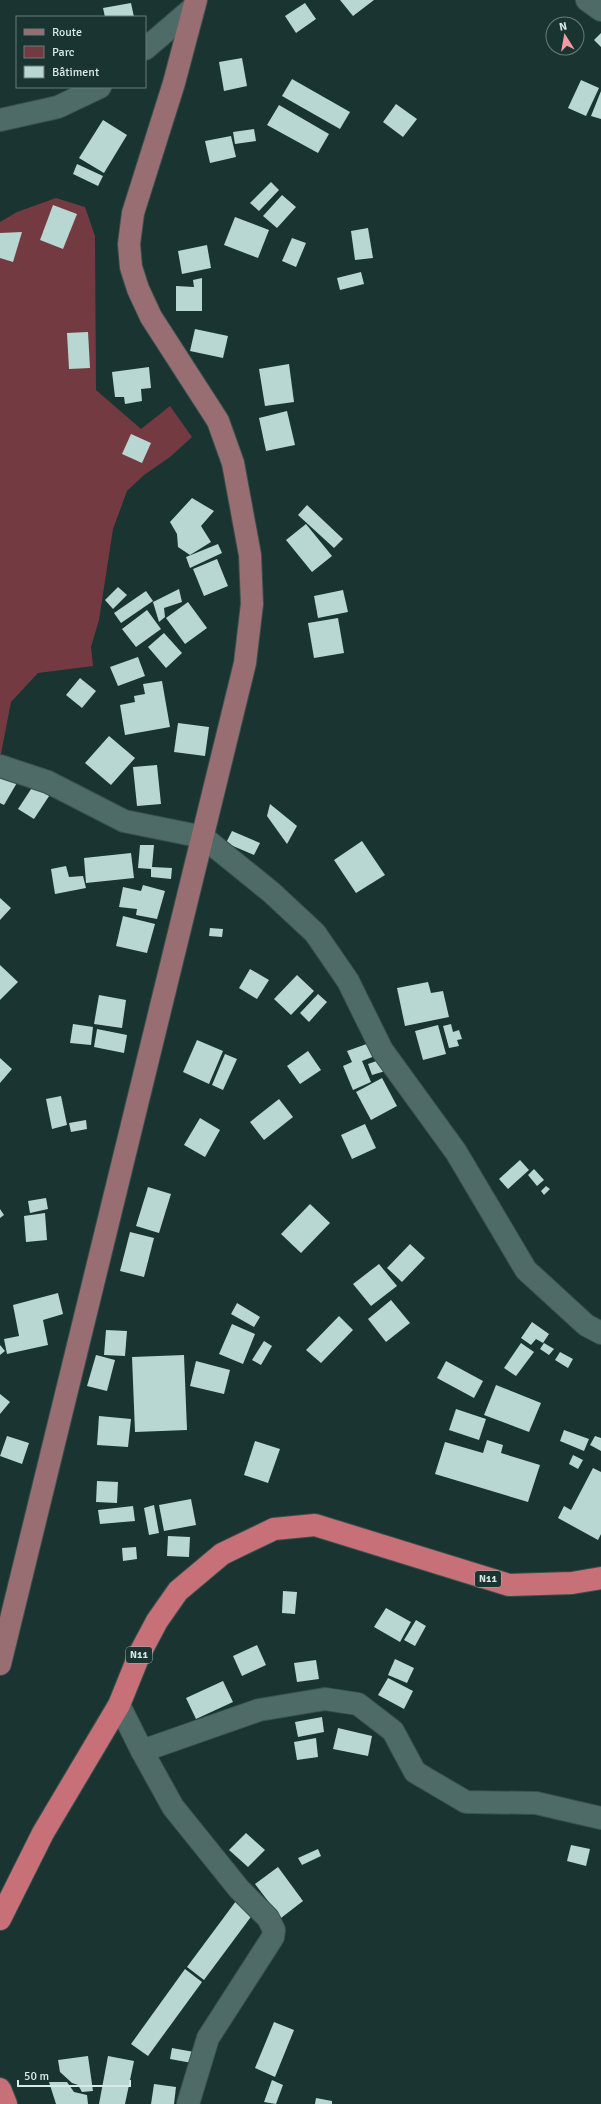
<svg xmlns="http://www.w3.org/2000/svg" width="601" height="2104" font-family="Signika,sans-serif">
	<style>
		.green { fill: #733b41 }
		.building { fill: #b8d7d2 }
		.lines { fill: none; stroke-linecap: round; stroke-linejoin: round }
		.minor-casing { stroke: #39514e; stroke-width: 24 }
		.major-casing { stroke: #39514e; stroke-width: 24 }
		.highway-casing { stroke: #39514e; stroke-width: 24 }
		.minor { stroke: #4f6b68; stroke-width: 22 }
		.major { stroke: #986e72; stroke-width: 22 }
		.highway { stroke: #c87078; stroke-width: 22 }
		.labels { text-anchor: middle; dominant-baseline: central; stroke-width: 4; stroke-linejoin: round; paint-order: stroke }
		.shield { fill: #193431; stroke: #9fb3b0; stroke-width: 1 }
		.shield-label { font-size: 10px; font-weight: bold; fill: #d9e9e6 }
	</style>
	<rect width="100%" height="100%" fill="#193431"/>
	<polygon class="green" points="56,198 85,207 95,236 96,390 141,429 170,406 192,437 170,457 144,475 127,491 113,529 99,620 91,647 93,666 38,673 11,702 0,759 0,222 17,212"/>
	<g class="building">
		<polygon points="340,0 374,0 353,16"/>
		<polygon points="131,3 134,17 105,17 103,8"/>
		<polygon points="305,3 316,19 296,33 285,16"/>
		<polygon points="601,33 601,47 594,40"/>
		<polygon points="242,58 247,86 224,91 219,62"/>
		<polygon points="292,79 350,112 340,129 282,96"/>
		<polygon points="581,80 599,88 586,116 568,108"/>
		<polygon points="601,91 601,119 591,116"/>
		<polygon points="396,104 417,119 403,137 383,122"/>
		<polygon points="279,105 329,134 318,153 267,125"/>
		<polygon points="103,120 127,135 104,173 79,158"/>
		<polygon points="254,129 256,141 235,144 233,132"/>
		<polygon points="231,136 236,157 210,163 205,141"/>
		<polygon points="77,164 103,176 98,186 73,174"/>
		<polygon points="271,182 279,190 259,211 250,203"/>
		<polygon points="282,195 296,207 277,228 263,216"/>
		<polygon points="53,205 77,214 63,249 40,240"/>
		<polygon points="235,217 269,230 258,258 224,245"/>
		<polygon points="368,228 373,258 355,260 351,231"/>
		<polygon points="22,232 13,262 0,258 0,233"/>
		<polygon points="292,238 306,243 296,267 282,261"/>
		<polygon points="207,245 211,268 182,274 178,251"/>
		<polygon points="361,272 364,284 340,290 337,278"/>
		<polygon points="202,278 202,311 176,311 176,286 194,287 193,280"/>
		<polygon points="195,329 228,336 223,358 190,351"/>
		<polygon points="88,332 90,368 69,369 67,333"/>
		<polygon points="289,364 294,402 265,406 259,369"/>
		<polygon points="149,367 151,388 141,389 142,401 125,404 124,397 115,397 112,372"/>
		<polygon points="287,411 295,445 266,451 259,418"/>
		<polygon points="131,434 151,443 142,463 122,454"/>
		<polygon points="192,498 214,511 201,526 211,542 190,555 178,547 177,534 170,522"/>
		<polygon points="307,505 343,539 334,548 298,515"/>
		<polygon points="306,524 332,556 312,572 286,540"/>
		<polygon points="218,544 222,553 190,568 186,557"/>
		<polygon points="217,559 228,586 204,596 193,569"/>
		<polygon points="118,587 127,595 113,609 105,600"/>
		<polygon points="179,589 182,602 164,608 165,617 159,622 153,602"/>
		<polygon points="343,590 348,612 318,618 314,596"/>
		<polygon points="146,591 153,601 121,623 114,613"/>
		<polygon points="188,602 207,628 185,644 166,618"/>
		<polygon points="147,610 161,629 136,647 122,629"/>
		<polygon points="338,618 344,653 314,658 308,623"/>
		<polygon points="164,633 182,653 166,668 148,647"/>
		<polygon points="138,657 145,676 118,686 110,667"/>
		<polygon points="80,678 96,691 82,708 66,695"/>
		<polygon points="162,681 170,727 125,735 120,705 135,702 134,696 145,694 143,684"/>
		<polygon points="178,723 209,727 205,756 174,752"/>
		<polygon points="109,736 135,758 111,785 85,763"/>
		<polygon points="157,765 161,804 137,806 133,767"/>
		<polygon points="0,773 18,781 4,805 0,803"/>
		<polygon points="37,780 53,790 34,819 18,809"/>
		<polygon points="270,804 297,826 287,844 267,816"/>
		<polygon points="232,831 260,843 254,855 226,843"/>
		<polygon points="362,841 385,875 356,893 334,860"/>
		<polygon points="140,845 154,845 152,867 172,868 171,879 151,877 151,869 138,868"/>
		<polygon points="131,853 134,878 86,883 84,858"/>
		<polygon points="66,866 69,877 83,876 86,888 55,894 51,869"/>
		<polygon points="143,885 165,891 157,919 136,915 137,909 119,907 123,887 141,891"/>
		<polygon points="0,898 11,908 0,920"/>
		<polygon points="123,916 155,924 147,953 116,946"/>
		<polygon points="210,928 223,929 222,937 209,936"/>
		<polygon points="0,965 18,982 0,1000"/>
		<polygon points="250,969 269,980 257,999 239,988"/>
		<polygon points="297,975 314,991 291,1015 274,999"/>
		<polygon points="428,982 431,993 443,991 449,1017 405,1026 397,988"/>
		<polygon points="318,994 327,1002 309,1022 300,1013"/>
		<polygon points="99,995 126,1000 122,1028 94,1024"/>
		<polygon points="73,1024 93,1027 91,1045 70,1043"/>
		<polygon points="451,1024 453,1032 459,1030 462,1039 457,1040 459,1046 449,1048 443,1026"/>
		<polygon points="438,1025 446,1054 423,1060 415,1031"/>
		<polygon points="97,1029 127,1035 124,1053 94,1047"/>
		<polygon points="197,1040 223,1051 209,1084 183,1072"/>
		<polygon points="375,1041 380,1054 362,1061 371,1082 353,1090 343,1066 352,1062 347,1051"/>
		<polygon points="308,1051 321,1070 300,1084 287,1066"/>
		<polygon points="225,1054 237,1059 223,1090 212,1085"/>
		<polygon points="388,1057 392,1069 372,1075 368,1064"/>
		<polygon points="0,1058 12,1069 0,1083"/>
		<polygon points="382,1078 397,1106 371,1120 356,1092"/>
		<polygon points="61,1096 67,1125 52,1129 46,1099"/>
		<polygon points="279,1099 293,1117 264,1140 250,1122"/>
		<polygon points="200,1118 220,1130 205,1157 184,1145"/>
		<polygon points="86,1120 87,1129 71,1132 69,1123"/>
		<polygon points="365,1124 376,1148 352,1159 341,1135"/>
		<polygon points="520,1160 529,1170 508,1189 499,1179"/>
		<polygon points="534,1169 544,1180 537,1186 528,1175"/>
		<polygon points="546,1186 550,1189 544,1195 541,1191"/>
		<polygon points="148,1187 171,1194 159,1233 136,1226"/>
		<polygon points="46,1198 48,1209 30,1213 28,1201"/>
		<polygon points="310,1204 330,1223 301,1253 281,1234"/>
		<polygon points="0,1209 4,1215 0,1218"/>
		<polygon points="45,1213 47,1240 26,1242 24,1216"/>
		<polygon points="130,1232 154,1238 144,1277 120,1271"/>
		<polygon points="410,1244 425,1258 402,1282 387,1268"/>
		<polygon points="379,1264 397,1286 371,1306 353,1284"/>
		<polygon points="58,1293 63,1314 43,1320 48,1345 7,1354 4,1339 19,1336 13,1305"/>
		<polygon points="391,1300 410,1323 386,1342 368,1319"/>
		<polygon points="237,1303 260,1317 254,1327 231,1314"/>
		<polygon points="339,1316 353,1330 321,1363 306,1350"/>
		<polygon points="532,1322 549,1334 543,1343 536,1339 531,1345 521,1338"/>
		<polygon points="232,1324 255,1334 243,1364 219,1354"/>
		<polygon points="106,1330 127,1331 125,1356 104,1355"/>
		<polygon points="264,1341 272,1346 261,1365 252,1360"/>
		<polygon points="521,1343 534,1352 516,1376 504,1368"/>
		<polygon points="544,1343 554,1349 549,1355 540,1349"/>
		<polygon points="0,1345 5,1351 0,1355"/>
		<polygon points="560,1352 573,1359 568,1368 555,1360"/>
		<polygon points="96,1355 115,1360 107,1391 87,1386"/>
		<polygon points="184,1355 187,1430 135,1432 132,1357"/>
		<polygon points="196,1361 230,1370 224,1394 190,1386"/>
		<polygon points="446,1361 483,1381 474,1398 437,1378"/>
		<polygon points="496,1385 541,1403 529,1432 484,1415"/>
		<polygon points="0,1394 10,1402 0,1414"/>
		<polygon points="456,1409 486,1419 479,1440 449,1430"/>
		<polygon points="99,1416 131,1419 128,1447 97,1445"/>
		<polygon points="564,1430 589,1439 584,1451 560,1441"/>
		<polygon points="7,1436 29,1443 22,1464 0,1456"/>
		<polygon points="595,1436 601,1438 601,1451 590,1445"/>
		<polygon points="487,1440 503,1445 501,1453 540,1465 528,1502 435,1474 445,1442 483,1453"/>
		<polygon points="255,1441 280,1449 268,1483 244,1475"/>
		<polygon points="573,1455 583,1460 578,1469 569,1464"/>
		<polygon points="593,1468 601,1472 601,1534 598,1540 558,1518 564,1506 571,1510"/>
		<polygon points="97,1481 118,1482 117,1503 96,1502"/>
		<polygon points="191,1499 196,1525 164,1531 159,1505"/>
		<polygon points="154,1505 159,1533 149,1535 144,1508"/>
		<polygon points="133,1506 135,1521 100,1524 98,1510"/>
		<polygon points="168,1536 190,1537 189,1557 167,1556"/>
		<polygon points="136,1547 137,1559 123,1561 122,1548"/>
		<polygon points="283,1591 297,1592 295,1614 282,1613"/>
		<polygon points="386,1608 411,1622 400,1642 374,1627"/>
		<polygon points="416,1620 426,1626 415,1646 404,1640"/>
		<polygon points="257,1645 266,1665 242,1676 233,1656"/>
		<polygon points="395,1659 414,1668 407,1683 388,1675"/>
		<polygon points="316,1660 319,1679 297,1682 294,1663"/>
		<polygon points="388,1678 413,1691 404,1709 378,1695"/>
		<polygon points="223,1681 233,1702 196,1719 186,1698"/>
		<polygon points="322,1717 324,1732 298,1737 295,1722"/>
		<polygon points="338,1728 372,1736 368,1756 333,1749"/>
		<polygon points="316,1738 318,1757 297,1760 294,1742"/>
		<polygon points="246,1833 265,1850 248,1867 229,1850"/>
		<polygon points="571,1845 590,1849 586,1866 567,1861"/>
		<polygon points="318,1849 321,1856 302,1865 298,1858"/>
		<polygon points="278,1867 303,1901 281,1918 255,1884"/>
		<polygon points="239,1897 256,1910 204,1980 187,1967"/>
		<polygon points="185,1969 202,1982 148,2056 131,2044"/>
		<polygon points="274,2022 294,2030 275,2077 255,2068"/>
		<polygon points="172,2048 194,2052 192,2063 170,2059"/>
		<polygon points="88,2056 93,2091 82,2092 78,2085 72,2083 60,2072 58,2060"/>
		<polygon points="108,2056 134,2061 125,2104 99,2104"/>
		<polygon points="272,2080 283,2085 276,2104 264,2102"/>
		<polygon points="49,2082 67,2082 74,2092 87,2095 88,2104 56,2104"/>
		<polygon points="154,2084 176,2087 174,2104 151,2104"/>
		<polygon points="316,2098 332,2101 332,2104 315,2104"/>
	</g>
	<g class="lines">
		<g class="minor-casing">
			<g id="minor">
				<polyline points="587,0 601,10"/>
				<polyline points="145,49 193,8"/>
				<polyline points="0,120 58,107 100,87"/>
				<polyline points="0,766 48,782 124,821 203,837 271,892 315,933 348,981 382,1050 456,1152 526,1270 586,1325 601,1333"/>
				<polyline points="119,1705 142,1751 173,1807 239,1889 268,1918 274,1930 273,1937 208,2038 188,2104"/>
				<polyline points="142,1751 259,1710 325,1699 358,1704 393,1731 415,1772 466,1802 536,1803 601,1818"/>
			</g>
		</g>
		<g class="major-casing">
			<polyline id="major" points="0,1664 245,663 252,604 250,555 233,463 218,421 151,317 138,289 131,267 129,244 133,213 174,83 196,0"/>
		</g>
		<g class="highway-casing">
			<g id="highway">
				<polyline points="0,1919 43,1833 119,1705 140,1653 157,1621 178,1591 222,1554 274,1529 315,1525 509,1585 572,1583 601,1578"/>
				<polyline points="0,2089 6,2104"/>
			</g>
		</g>
		<use href="#minor" class="minor"/>
		<use href="#major" class="major"/>
		<use href="#highway" class="highway"/>
	</g>
	<g class="labels">
		<g class="shield">
			<rect x="475" y="1571" width="26" height="16" rx="3"/>
			<rect x="126" y="1647" width="26" height="16" rx="3"/>
		</g>
		<g class="shield-label">
			<text x="488" y="1579">N11</text>
			<text x="139" y="1655">N11</text>
		</g>
	</g>
	<rect x="16" y="16" width="130" height="72" fill="#193431" stroke="#667c79"/>
	<rect x="24" y="29" width="20" height="6" fill="#986e72" stroke="#667c79"/>
	<text x="52" y="36" font-size="12" fill="#d9e9e6">Route</text>
	<rect x="24" y="46" width="20" height="12" fill="#733b41" stroke="#667c79"/>
	<text x="52" y="56" font-size="12" fill="#d9e9e6">Parc</text>
	<rect x="24" y="66" width="20" height="12" fill="#b8d7d2" stroke="#667c79"/>
	<text x="52" y="76" font-size="12" fill="#d9e9e6">Bâtiment</text>
	<g transform="translate(565 36) rotate(349)"><circle r="19" fill="#193431" stroke="#667c79"/>
	<path d="M0-3L7 15L0 10L-7 15Z" fill="#f49aa1"/>
	<text y="-6" font-size="11" font-weight="bold" text-anchor="middle" fill="#d9e9e6">N</text>
	</g>
	<path d="M18 2080v6h112v-6" fill="none" stroke="#d9e9e6" stroke-width="2"/>
	<text x="24" y="2080" font-size="12" fill="#d9e9e6" stroke="#193431" stroke-width="3" paint-order="stroke">50 m</text>
</svg>
